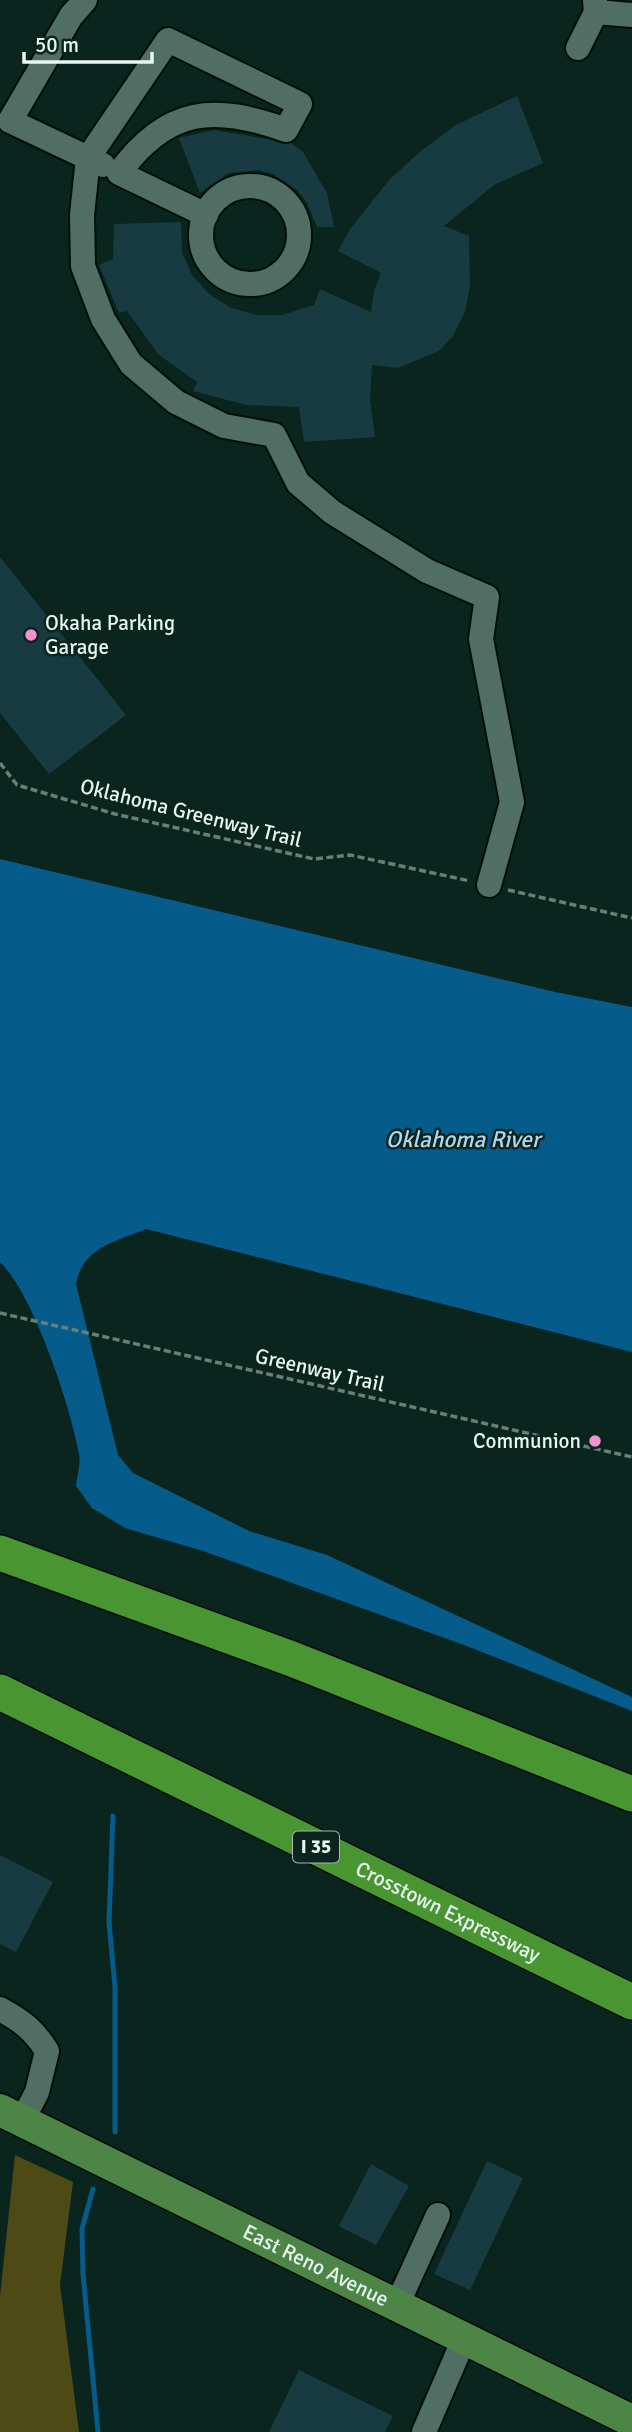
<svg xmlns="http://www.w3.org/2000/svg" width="632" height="2432" font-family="Signika,sans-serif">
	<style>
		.green { fill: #4d4a16 }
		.water { fill: #055b8a }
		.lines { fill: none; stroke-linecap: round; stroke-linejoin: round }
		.stream { stroke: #055b8a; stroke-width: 5 }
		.building { fill: #173b40 }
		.minor-casing { stroke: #000e08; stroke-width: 28 }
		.major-casing { stroke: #000e08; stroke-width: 35 }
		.highway-casing { stroke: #000e08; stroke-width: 38 }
		.path { stroke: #687f78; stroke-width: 3.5; stroke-dasharray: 7 3.5; stroke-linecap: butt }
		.minor { stroke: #516e65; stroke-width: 24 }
		.major { stroke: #4c8546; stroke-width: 32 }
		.highway { stroke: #499532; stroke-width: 35 }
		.poi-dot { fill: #f790ce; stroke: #0a251e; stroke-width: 2.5 }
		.labels { text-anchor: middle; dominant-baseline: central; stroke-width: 5; stroke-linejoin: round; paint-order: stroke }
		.shield { fill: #0a251e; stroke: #a5b8b2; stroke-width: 2 }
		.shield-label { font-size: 19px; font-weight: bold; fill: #e7f7f2 }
		.poi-label { font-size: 21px; fill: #e7f7f2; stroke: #0a251e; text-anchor: start }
		.street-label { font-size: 21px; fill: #e7f7f2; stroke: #0a251e }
		.water-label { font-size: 23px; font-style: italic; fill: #b2d6f1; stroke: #0a251e }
	</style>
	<rect width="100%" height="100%" fill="#0a251e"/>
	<polygon class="green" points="15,2155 73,2182 60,2285 79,2432 0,2432 0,2296"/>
	<path class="water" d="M 0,859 L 555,992 L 632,1007 L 632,1352 L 146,1229 C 115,1242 83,1247 76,1284 L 118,1455 L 133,1473 L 249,1531 L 327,1555 L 632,1697 L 632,1711 L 464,1645 L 203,1551 L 125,1528 L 92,1508 L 76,1486 C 77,1476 81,1464 79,1454 C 71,1408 33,1293 0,1262 Z"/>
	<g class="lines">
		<g class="stream">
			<polyline points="113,1816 109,1922 115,1987 115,2132"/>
			<polyline points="93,2189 82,2229 83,2274 98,2432"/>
		</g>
	</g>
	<g class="building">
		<polygon points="517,96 543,163 494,185 444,226 469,236 470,286 465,312 453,336 439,351 398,368 372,365 370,400 375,437 304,442 299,407 246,405 193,391 197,382 159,355 127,311 119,313 99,265 113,259 114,224 181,222 182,252 192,275 209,294 231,308 257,315 282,315 314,305 320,289 371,312 374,291 381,273 338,251 350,229 390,179 422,150 456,125"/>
		<polygon points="214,130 291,143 303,152 327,193 334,227 317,227 307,203 297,190 273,174 258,170 229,173 200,193 179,138"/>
		<polygon points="0,557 126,715 49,774 0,713"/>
		<polygon points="0,1855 53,1882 16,1952 0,1944"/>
		<polygon points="487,2161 523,2178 470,2290 434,2274"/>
		<polygon points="371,2164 409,2186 376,2245 339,2226"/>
		<polygon points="299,2370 393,2416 385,2432 269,2432"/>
	</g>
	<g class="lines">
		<g class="minor-casing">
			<g id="minor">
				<polyline points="85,0 71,16 10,121 103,165"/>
				<polyline points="595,0 596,12 632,15"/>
				<polyline points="578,48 596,12"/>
				<circle cx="250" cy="235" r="49"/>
				<path d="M 206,215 L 119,173 C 167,107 214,104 286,130 L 300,104 L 168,40 L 88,158 L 82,215 L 83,266 L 103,319 L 131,364 L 176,402 L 224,426 L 274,435 L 298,483 L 332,512 L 427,571 L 487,597 L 481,639 L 512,802 L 489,885"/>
				<path d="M 0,2009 C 22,2021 34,2030 47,2051 L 37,2092 L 22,2121"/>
				<polyline points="397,2305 438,2215"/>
				<polyline points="424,2432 464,2339"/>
			</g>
		</g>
		<g class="major-casing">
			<g id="major">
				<path id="s1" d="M 0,2110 L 632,2421"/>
			</g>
		</g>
		<g class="highway-casing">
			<g id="highway">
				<polyline points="0,1553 292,1659 632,1794"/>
				<path id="s2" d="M 0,1692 L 632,2002"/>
			</g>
		</g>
		<g class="path">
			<polyline points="0,763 17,785 115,814 314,859 350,855 470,881"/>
			<polyline points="508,890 632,918"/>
			<polyline points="0,1313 632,1457"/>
		</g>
		<use href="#minor" class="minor"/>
		<use href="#major" class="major"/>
		<use href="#highway" class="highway"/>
	</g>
	<g class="poi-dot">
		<circle cx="31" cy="635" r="7"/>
		<circle cx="595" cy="1441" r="7"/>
	</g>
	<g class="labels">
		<rect class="shield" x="293" y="1831.5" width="46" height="31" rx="5"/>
		<g class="shield-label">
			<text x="316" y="1847">I 35</text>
		</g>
		<g class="poi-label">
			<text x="45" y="623">Okaha Parking<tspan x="45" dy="24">Garage</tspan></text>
			<text x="581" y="1441" text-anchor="end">Communion</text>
		</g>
		<g class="street-label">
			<text transform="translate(191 813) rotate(14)">Oklahoma Greenway Trail</text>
			<text transform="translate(320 1370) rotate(13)">Greenway Trail</text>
			<text stroke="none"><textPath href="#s2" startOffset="499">Crosstown Expressway</textPath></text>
			<text stroke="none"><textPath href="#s1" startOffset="352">East Reno Avenue</textPath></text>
		</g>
		<g class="water-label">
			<text x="463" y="1139">Oklahoma River</text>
		</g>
	</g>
	<path d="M24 52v10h128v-10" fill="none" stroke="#e7f7f2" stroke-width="3.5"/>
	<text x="35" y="52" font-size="21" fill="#e7f7f2" stroke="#0a251e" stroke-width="5" paint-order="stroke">50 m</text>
</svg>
